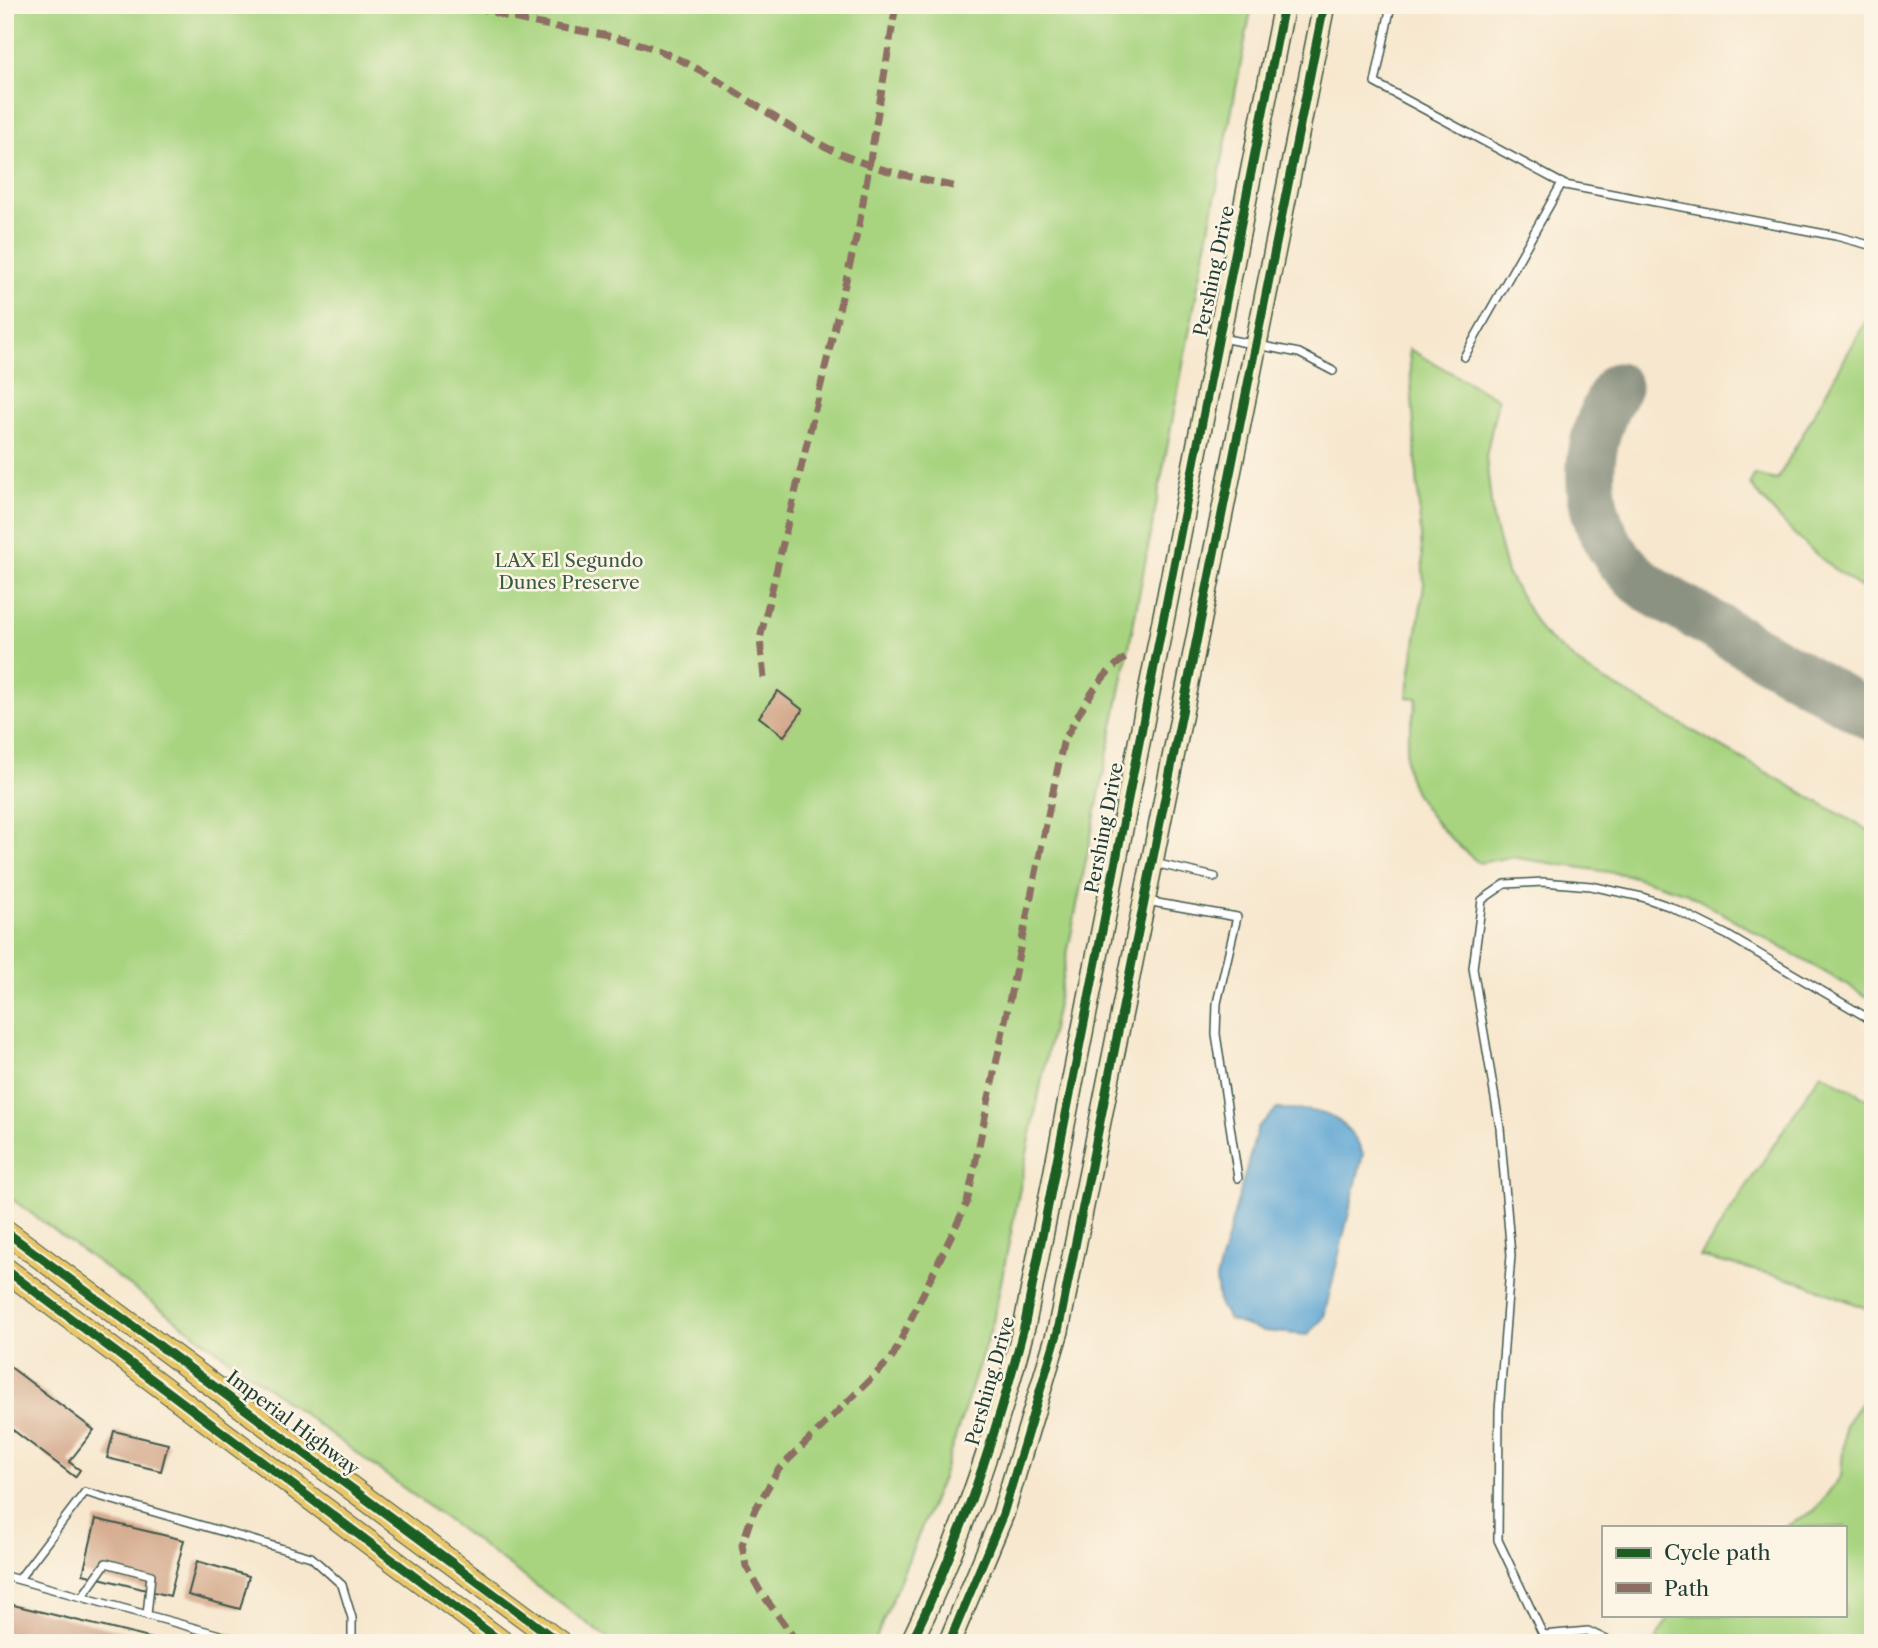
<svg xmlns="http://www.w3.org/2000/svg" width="1878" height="1648" font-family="'Libre Caslon Text',serif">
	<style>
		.green { fill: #a8d480; stroke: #64885a; stroke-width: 2 }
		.water { fill: #5da6d4; stroke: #3e7284; stroke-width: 2 }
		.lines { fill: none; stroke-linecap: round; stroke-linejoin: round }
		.taxiway { stroke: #8b9281; stroke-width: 49 }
		.building { fill: #d3a78a }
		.lane-casing { stroke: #3f564b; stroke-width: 10 }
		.secondary-casing { stroke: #3f564b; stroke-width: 24 }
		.primary-casing { stroke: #3f564b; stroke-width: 25 }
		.lane { stroke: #fff; stroke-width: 7 }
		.secondary { stroke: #f6e9c3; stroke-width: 21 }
		.primary { stroke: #e9c769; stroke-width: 23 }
		.quiet { stroke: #8d6e63; stroke-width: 7; stroke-dasharray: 14 7; stroke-linecap: butt }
		.cycleway-casing { stroke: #fcf5e5; stroke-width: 13 }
		.cycleway { stroke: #1b5e20; stroke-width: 9 }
		.labels { text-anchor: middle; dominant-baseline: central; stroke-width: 5; stroke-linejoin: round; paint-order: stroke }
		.street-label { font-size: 19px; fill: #1f3d34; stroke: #fcf5e5 }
		.park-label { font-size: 19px; fill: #3a5b43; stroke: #fcf5e5 }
	</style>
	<rect width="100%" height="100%" fill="#fcf5e5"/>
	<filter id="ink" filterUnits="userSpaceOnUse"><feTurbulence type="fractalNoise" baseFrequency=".0143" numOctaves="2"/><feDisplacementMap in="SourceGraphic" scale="14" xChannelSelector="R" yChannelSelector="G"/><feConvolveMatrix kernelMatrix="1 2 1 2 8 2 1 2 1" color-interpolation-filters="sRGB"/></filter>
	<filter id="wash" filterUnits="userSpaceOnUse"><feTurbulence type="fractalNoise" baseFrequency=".00686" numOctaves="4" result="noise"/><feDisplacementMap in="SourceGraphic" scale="28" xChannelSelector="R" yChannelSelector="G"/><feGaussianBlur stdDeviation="1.57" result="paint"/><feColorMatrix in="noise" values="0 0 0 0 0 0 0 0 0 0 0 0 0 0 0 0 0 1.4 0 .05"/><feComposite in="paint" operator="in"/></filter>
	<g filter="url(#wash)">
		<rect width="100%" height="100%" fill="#f7e7ce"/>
		<g class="green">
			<polygon points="5,5 1252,5 1127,657 993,1322 942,1478 874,1643 614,1643 5,1194"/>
			<path d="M 1873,308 L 1873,595 C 1821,564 1787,530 1750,484 L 1754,475 L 1777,480 Z"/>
			<path d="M 1409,349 L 1498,399 L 1486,457 L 1493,520 L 1507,573 L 1542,633 L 1588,671 L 1873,833 L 1873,1000 L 1687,893 L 1628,875 L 1511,857 L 1479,863 C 1451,841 1409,801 1406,763 C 1404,744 1414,718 1417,698 L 1407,697 L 1424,585 Z"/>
			<polygon points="1821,1073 1873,1102 1873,1311 1798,1281 1700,1257"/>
			<polygon points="1873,1386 1873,1643 1654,1643 1670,1615 1845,1615 1845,1527 1785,1527 1814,1511 1841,1476 1845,1425"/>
		</g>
		<path class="water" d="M 1277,1109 C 1319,1109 1345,1112 1363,1154 L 1324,1317 L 1308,1335 L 1263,1331 L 1229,1320 L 1219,1304 L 1216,1279 L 1258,1127 Z"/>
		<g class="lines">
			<path class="taxiway" d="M 1617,387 C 1574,458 1582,541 1653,591 L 1873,717"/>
		</g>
		<g id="blocks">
			<g class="building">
				<polygon points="778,691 803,710 784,736 759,717"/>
				<polygon points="5,1363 94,1430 69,1462 80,1470 75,1477 5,1424"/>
				<polygon points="114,1431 168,1444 161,1471 107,1458"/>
				<polygon points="96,1519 184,1540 170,1596 83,1574"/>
				<polygon points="197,1561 249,1576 240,1609 188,1595"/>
				<polygon points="5,1603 166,1642 165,1643 5,1643"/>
			</g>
		</g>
	</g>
	<g filter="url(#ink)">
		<use href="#blocks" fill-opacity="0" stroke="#3f564b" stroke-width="2"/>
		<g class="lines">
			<g class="lane-casing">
				<g id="lane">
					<polyline points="1391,5 1375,83 1565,185 1836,236 1873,246"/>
					<polyline points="1221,338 1299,353 1333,371"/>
					<polyline points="1464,357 1562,183"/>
					<polyline points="1154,863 1215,877"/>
					<polyline points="1146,901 1237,917 1217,1003 1216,1034 1238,1178"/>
					<polyline points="5,1576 249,1643"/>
					<polyline points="19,1579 85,1492 311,1557 342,1585 352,1618 352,1643"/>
					<polyline points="82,1597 106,1563 151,1575 147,1615"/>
					<polyline points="1543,1635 1588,1631 1613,1643"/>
					<polyline points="1547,1643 1498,1540 1499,1411 1511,1255 1500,1128 1473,968 1482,900 1505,884 1543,882 1591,886 1642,897 1671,907 1727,935 1873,1021"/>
				</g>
			</g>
			<g class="secondary-casing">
				<g id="secondary">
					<path d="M 911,1643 C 961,1540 997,1433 1025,1323 L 1284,5"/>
					<polyline points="949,1643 1003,1514 1058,1331 1324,5"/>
				</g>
			</g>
			<g class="primary-casing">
				<g id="primary">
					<polyline points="5,1231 560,1643"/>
					<polyline points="5,1269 503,1643"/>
				</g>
			</g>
			<use href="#lane" class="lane"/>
			<use href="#secondary" class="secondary"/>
			<use href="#primary" class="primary"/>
			<g class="quiet">
				<path d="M 474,5 C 531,30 596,27 655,49 C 716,72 768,118 826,147 C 867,168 913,178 958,187"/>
				<polyline points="764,678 760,639 859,226 896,5"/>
				<path d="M 798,1643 L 760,1591 L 746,1566 L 742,1545 L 752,1515 L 778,1470 L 892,1358 L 967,1203 L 1063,743 C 1078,715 1098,674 1127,657"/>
			</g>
			<g class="cycleway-casing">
				<g id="cycleway">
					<polyline points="5,1231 560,1643"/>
					<polyline points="5,1269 503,1643"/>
					<path d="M 911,1643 C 961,1540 997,1433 1025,1323 L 1284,5"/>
					<polyline points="949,1643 1003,1514 1058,1331 1324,5"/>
				</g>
			</g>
			<use href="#cycleway" class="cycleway"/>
		</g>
	</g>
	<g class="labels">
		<g class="street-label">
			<text transform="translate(1214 271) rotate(-78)">Pershing Drive</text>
			<text transform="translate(1104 828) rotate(-79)">Pershing Drive</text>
			<text transform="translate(990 1381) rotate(-74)">Pershing Drive</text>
			<text transform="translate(293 1423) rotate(37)">Imperial Highway</text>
		</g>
		<g class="park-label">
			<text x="569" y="560">LAX El Segundo<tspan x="569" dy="22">Dunes Preserve</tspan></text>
		</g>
	</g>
	<rect width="1878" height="1648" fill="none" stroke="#fcf5e5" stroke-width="28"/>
	<rect x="1602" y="1526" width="245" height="91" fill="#fcf5e5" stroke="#a4ab9e" stroke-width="2"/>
	<rect x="1616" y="1548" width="35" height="10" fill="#1b5e20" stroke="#a4ab9e" stroke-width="2"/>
	<text x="1664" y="1560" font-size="21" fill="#1f3d34">Cycle path</text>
	<rect x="1616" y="1583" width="35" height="10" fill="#8d6e63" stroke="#a4ab9e" stroke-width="2"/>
	<text x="1664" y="1596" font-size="21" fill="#1f3d34">Path</text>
</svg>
